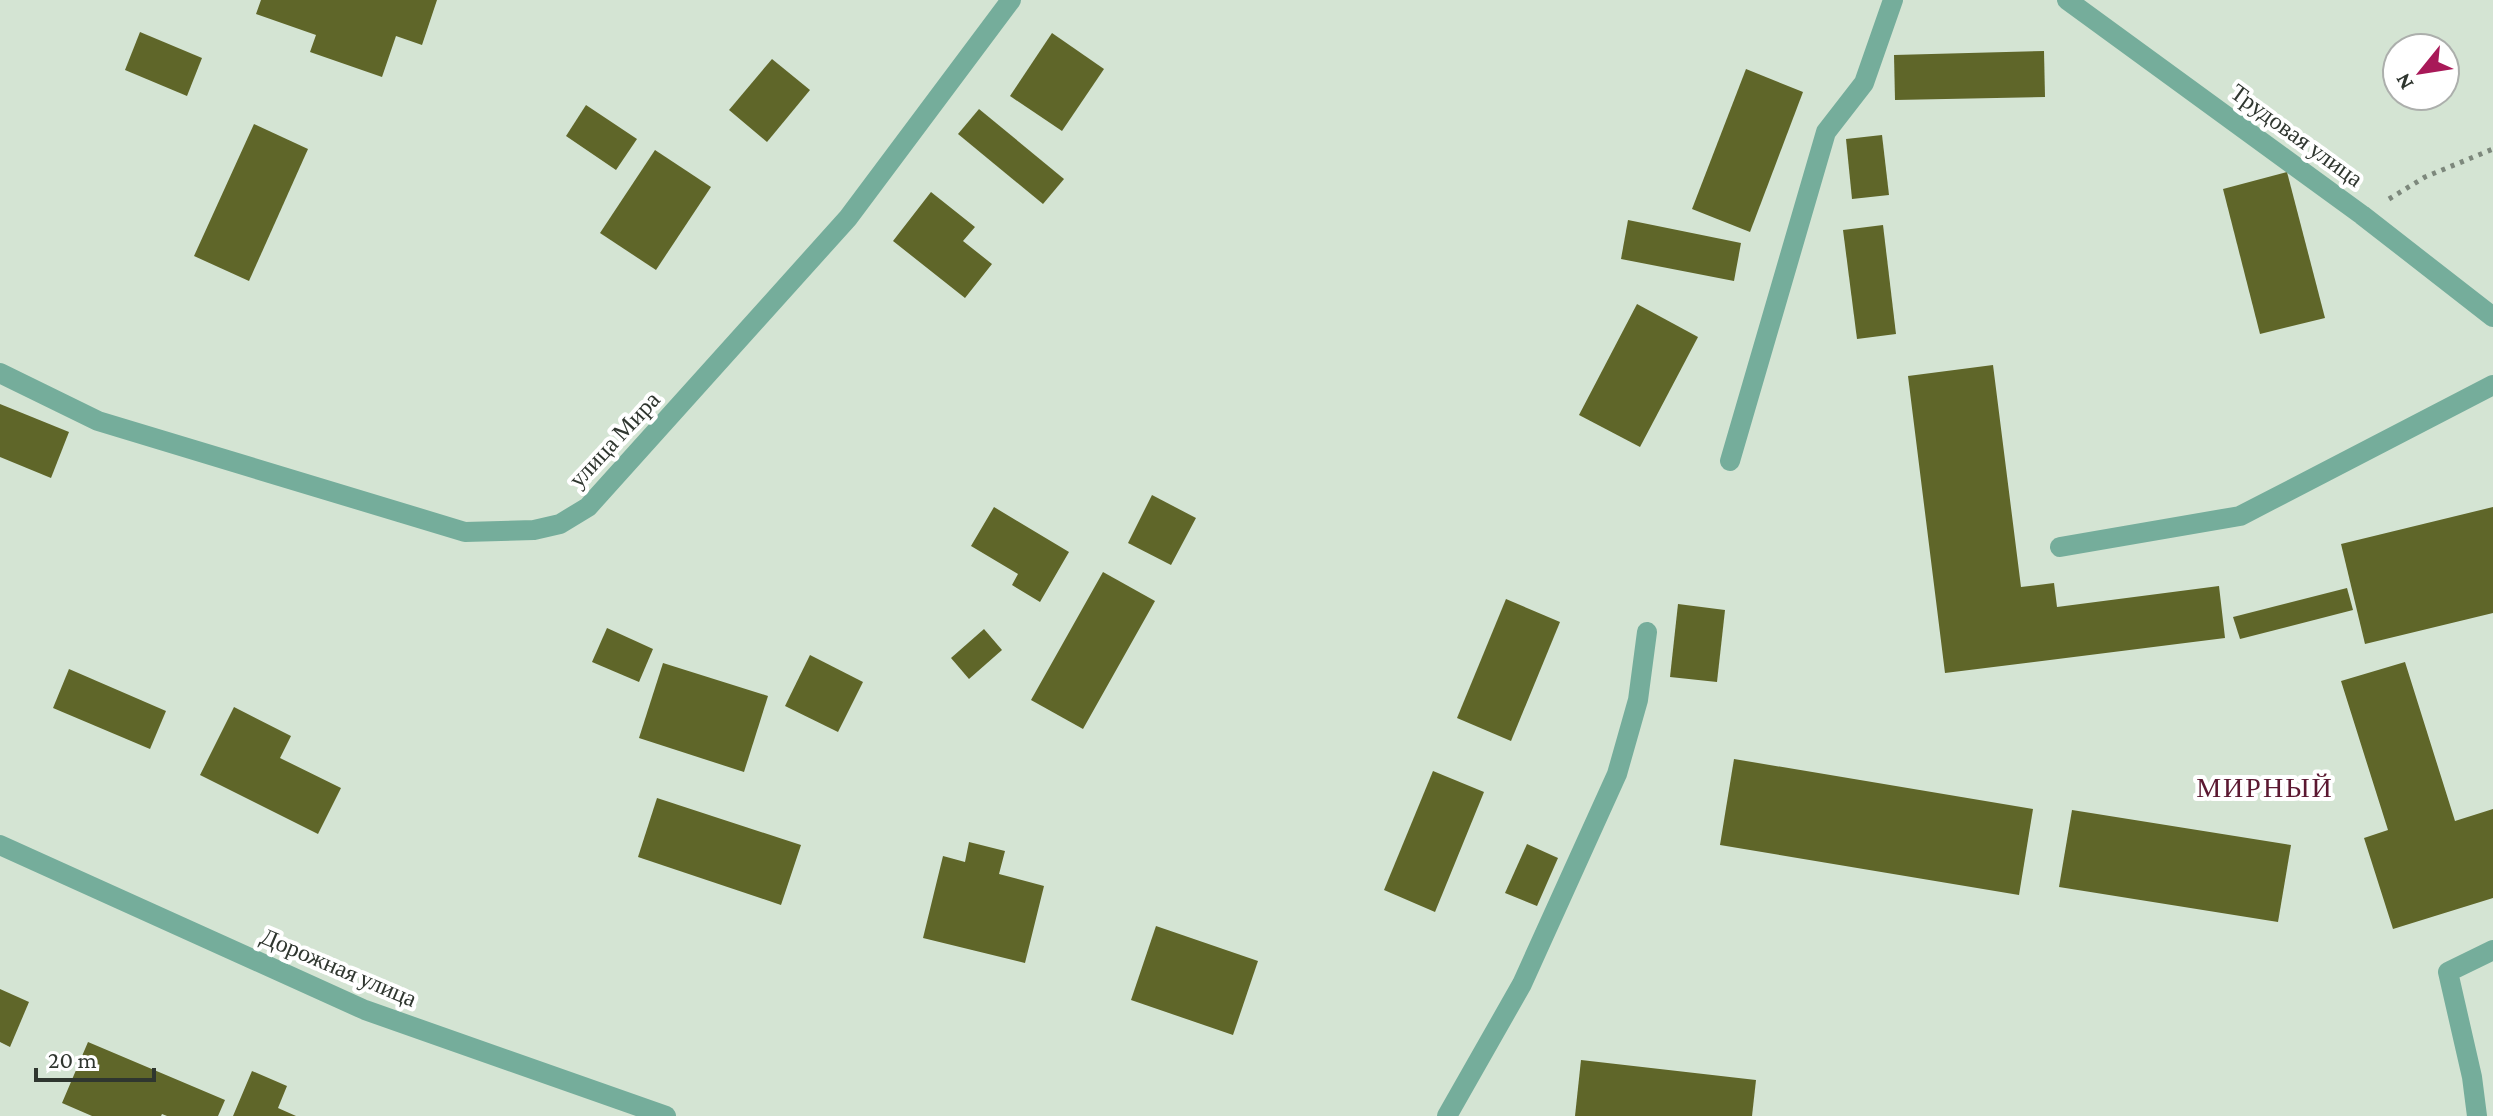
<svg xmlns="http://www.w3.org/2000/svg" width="2493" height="1116" font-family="'Crimson Pro',serif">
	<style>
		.building { fill: #5f6629 }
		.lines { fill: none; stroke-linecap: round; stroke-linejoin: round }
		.path { stroke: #7d887c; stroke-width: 5; stroke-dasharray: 4 6; stroke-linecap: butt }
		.service { stroke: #75ad9b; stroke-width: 20 }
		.minor { stroke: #75ad9b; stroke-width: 20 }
		.tertiary { stroke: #75ad9b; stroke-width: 20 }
		.labels { text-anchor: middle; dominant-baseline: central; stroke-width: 8; stroke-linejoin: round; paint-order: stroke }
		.street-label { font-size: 24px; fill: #2f362f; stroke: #fff }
		.quarter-label { font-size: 28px; letter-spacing: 2px; fill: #5b1831; stroke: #fff }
	</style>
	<rect width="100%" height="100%" fill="#d4e4d3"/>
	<g class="building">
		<polygon points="261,0 437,0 422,45 396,36 382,77 310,52 316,35 256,14"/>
		<polygon points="140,32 202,58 187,96 125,70"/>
		<polygon points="1052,33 1104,69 1062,131 1010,96"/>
		<polygon points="2044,51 2045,97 1895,100 1894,55"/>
		<polygon points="772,59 810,90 767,142 729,110"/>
		<polygon points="1746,69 1803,92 1750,232 1692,209"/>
		<polygon points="586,105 637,139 616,170 566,136"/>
		<polygon points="979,109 1064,179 1043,204 958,134"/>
		<polygon points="254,124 308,149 249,281 194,256"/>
		<polygon points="1882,135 1889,195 1852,199 1846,139"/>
		<polygon points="655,150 711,187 656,270 600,233"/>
		<polygon points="2287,172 2325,318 2260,334 2223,189"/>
		<polygon points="931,192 975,227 963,241 992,264 965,298 893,241"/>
		<polygon points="1628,220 1741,243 1734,281 1621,259"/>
		<polygon points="1883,225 1896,334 1857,339 1843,230"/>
		<polygon points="1637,304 1698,337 1640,447 1579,415"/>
		<polygon points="1993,365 2021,587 2054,583 2057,607 2219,586 2225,638 1945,673 1908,376"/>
		<polygon points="0,404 69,432 51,478 0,457"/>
		<polygon points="1152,495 1196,518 1171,565 1128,543"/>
		<polygon points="994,507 1069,552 1040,602 1012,585 1018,574 971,546"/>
		<polygon points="2493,507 2493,613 2365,644 2341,544"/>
		<polygon points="1103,572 1155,601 1083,729 1031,700"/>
		<polygon points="2347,588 2353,610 2240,639 2233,617"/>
		<polygon points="1506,599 1560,622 1511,741 1457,718"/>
		<polygon points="1678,604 1725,610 1717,682 1670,677"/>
		<polygon points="607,628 653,649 639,682 592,662"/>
		<polygon points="984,629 1002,650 969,679 951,658"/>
		<polygon points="810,655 863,682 838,732 785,706"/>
		<polygon points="2405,662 2455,821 2493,809 2493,898 2393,929 2364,838 2388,830 2341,681"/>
		<polygon points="663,663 768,696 744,772 639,738"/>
		<polygon points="69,669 166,711 150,749 53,708"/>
		<polygon points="234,707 291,736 280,758 341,788 318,834 200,775"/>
		<polygon points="1734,759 2033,809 2019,895 1720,845"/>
		<polygon points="1433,771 1484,792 1435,912 1384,890"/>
		<polygon points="657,798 801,845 781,905 638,857"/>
		<polygon points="2072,810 2291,845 2278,922 2059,887"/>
		<polygon points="969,842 1005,851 999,874 1044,886 1025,963 923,938 943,856 965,862"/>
		<polygon points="1527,844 1558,858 1537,906 1505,893"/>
		<polygon points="1156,926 1258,961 1233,1035 1131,1000"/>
		<polygon points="0,989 29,1002 10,1047 0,1042"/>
		<polygon points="88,1042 225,1100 218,1116 167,1116 162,1114 161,1116 92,1116 62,1103"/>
		<polygon points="1581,1060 1756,1080 1752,1116 1575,1116"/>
		<polygon points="252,1071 287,1086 278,1108 296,1116 233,1116"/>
	</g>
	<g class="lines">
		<polyline class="path" points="2389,199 2425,177 2493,149"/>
		<g class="service">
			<polyline points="2060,547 2240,516 2493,385"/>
			<polyline points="2477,1116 2472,1077 2448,972 2493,950"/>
		</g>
		<g class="minor">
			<polyline points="2067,0 2362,215 2493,317"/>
			<polyline points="0,373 98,421 465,532 534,530 560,524 588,507 848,218 1011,0"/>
			<polyline points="1730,461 1826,132 1864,83 1893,0"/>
			<polyline points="1447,1116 1522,984 1617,774 1638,700 1647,632"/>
		</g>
		<polyline class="tertiary" points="0,845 365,1010 666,1116"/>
	</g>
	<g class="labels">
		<g class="street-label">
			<text transform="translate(2297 135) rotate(36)">Трудовая улица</text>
			<text transform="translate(614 439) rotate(-47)">улица Мира</text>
			<text transform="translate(339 967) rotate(23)">Дорожная улица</text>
		</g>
		<g class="quarter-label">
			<text x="2265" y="787">МИРНЫЙ</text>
		</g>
	</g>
	<g transform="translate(2421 72) rotate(240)"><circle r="38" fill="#ffffff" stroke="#acafac" stroke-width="2"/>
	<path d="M0-6L14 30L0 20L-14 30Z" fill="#a81958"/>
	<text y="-12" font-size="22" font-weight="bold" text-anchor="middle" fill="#2f362f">N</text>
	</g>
	<path d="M36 1068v12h118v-12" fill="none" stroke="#2f362f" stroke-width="4"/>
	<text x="48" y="1068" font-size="24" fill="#2f362f" stroke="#ffffff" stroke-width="6" paint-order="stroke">20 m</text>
</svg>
